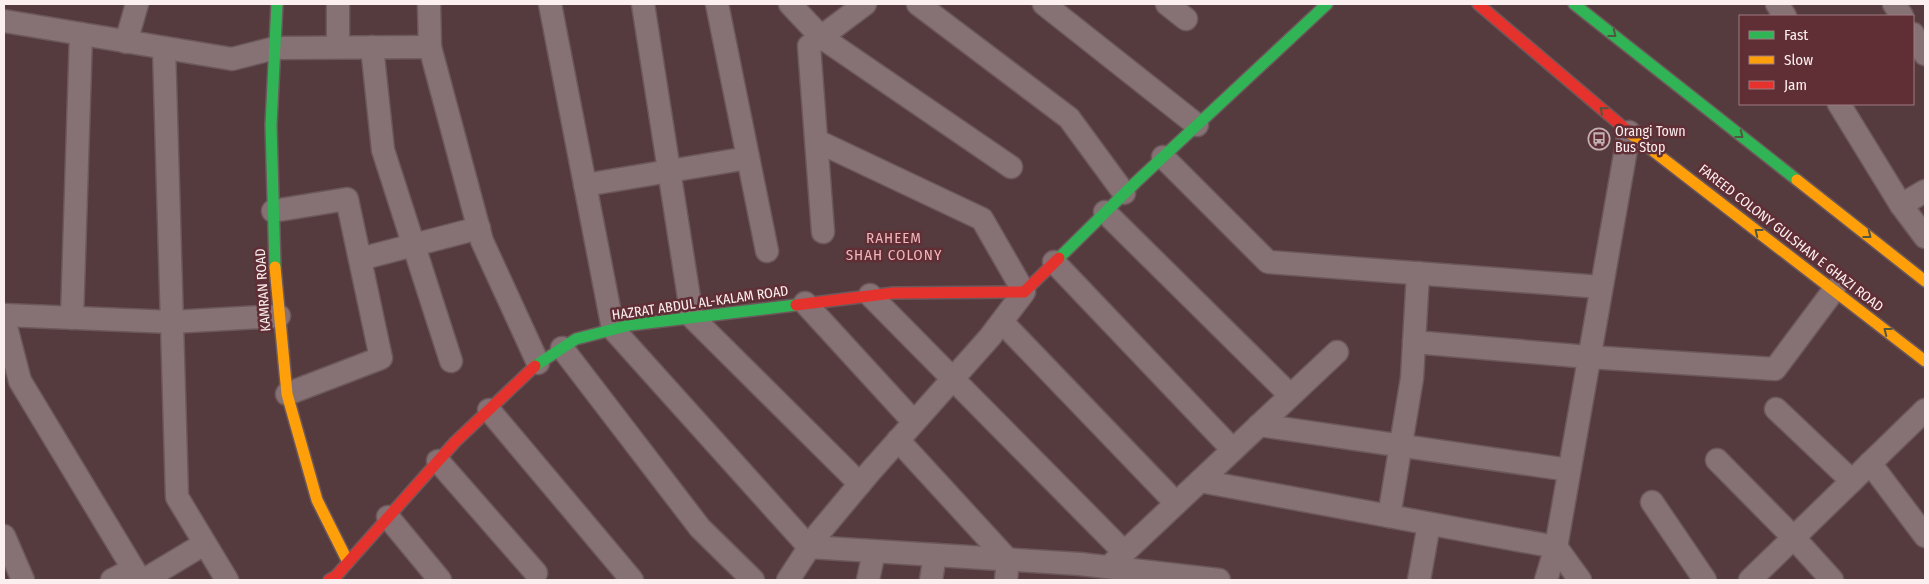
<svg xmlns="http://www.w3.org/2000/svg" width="1929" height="584" font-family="'Fira Sans Condensed',sans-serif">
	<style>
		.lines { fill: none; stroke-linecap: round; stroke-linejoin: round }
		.street-casing { stroke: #6c585b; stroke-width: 25 }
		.fast-casing { stroke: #6c585b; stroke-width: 14 }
		.slow-casing { stroke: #6c585b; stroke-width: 14 }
		.jam-casing { stroke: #6c585b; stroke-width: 14 }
		.street { stroke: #867274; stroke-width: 22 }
		.fast { stroke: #30b455; stroke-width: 11 }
		.slow { stroke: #ff9f0a; stroke-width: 11 }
		.jam { stroke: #e5322d; stroke-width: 11 }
		.oneway { stroke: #52573f }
		.labels { text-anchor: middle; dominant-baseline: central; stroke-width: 5; stroke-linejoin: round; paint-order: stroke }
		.poi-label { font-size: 14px; fill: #fceff0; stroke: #602f36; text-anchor: start }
		.street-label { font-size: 14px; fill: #fceff0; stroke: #602f36 }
		.neighbourhood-label { font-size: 15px; letter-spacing: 1px; fill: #f0b4ba; stroke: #602f36 }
	</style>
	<rect width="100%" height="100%" fill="#553a3e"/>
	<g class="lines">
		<g class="street-casing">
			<g id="street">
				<polyline points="429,4 430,47 482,241 538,363"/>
				<polyline points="550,4 613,329 809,547 1080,564 1219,580"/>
				<polyline points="643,4 692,317 860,484"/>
				<polyline points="717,4 767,251"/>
				<polyline points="790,4 821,37 1011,167"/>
				<polyline points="918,4 1069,118 1124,193"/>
				<polyline points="1044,4 1197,125"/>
				<polyline points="1167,4 1186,19"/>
				<polyline points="1777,4 1785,16"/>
				<polyline points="1894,4 1902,16"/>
				<polyline points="4,21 232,59 275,48 430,47"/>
				<polyline points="1913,34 1925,54"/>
				<polyline points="126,42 137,4"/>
				<polyline points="338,47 338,4"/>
				<polyline points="372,47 383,150 451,361"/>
				<polyline points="164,48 177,497 227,580"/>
				<polyline points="1839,104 1901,205 1925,237"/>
				<polyline points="1163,157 1268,262 1601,287"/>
				<polyline points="585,185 748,158"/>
				<polyline points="1901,205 1925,191"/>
				<polyline points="273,211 347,199 381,358 287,394"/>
				<polyline points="1105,212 1290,395"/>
				<polyline points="823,232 809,46 865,4"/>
				<polyline points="360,259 479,228"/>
				<polyline points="1054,262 1233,450"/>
				<polyline points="870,295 1124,552"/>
				<polyline points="805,303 914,422"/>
				<polyline points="4,315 172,322 279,316"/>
				<polyline points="72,318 81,34"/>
				<polyline points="4,319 20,381 140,580"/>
				<polyline points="1002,322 1176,503"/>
				<polyline points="1414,342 1589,357 1775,369 1834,290"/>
				<polyline points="562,348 700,528 753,580"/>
				<polyline points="1776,409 1852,481"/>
				<polyline points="489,410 632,580"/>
				<polyline points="1259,425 1569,470"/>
				<polyline points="898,440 1008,560 1006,580"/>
				<polyline points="1717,460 1794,538 1832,580"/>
				<polyline points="438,461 536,573"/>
				<polyline points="1870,463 1925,536"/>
				<polyline points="1200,481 1556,547 1580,580"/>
				<polyline points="1652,502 1705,580"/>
				<polyline points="1389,516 1412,378 1418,273"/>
				<polyline points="388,517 440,580"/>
				<polyline points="4,536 23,580"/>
				<polyline points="1113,563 1337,352"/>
				<polyline points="112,580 133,569"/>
				<polyline points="144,580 204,544"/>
				<polyline points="788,580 818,534 869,473 990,337 1024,292 982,219 817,141"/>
				<polyline points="868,580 874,552"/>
				<polyline points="931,580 935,555"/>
				<polyline points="1419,580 1429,524"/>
				<polyline points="1546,580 1556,547 1629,132"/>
				<polyline points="1750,580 1925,410"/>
			</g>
		</g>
		<g class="fast-casing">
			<g id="fast">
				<polyline points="1574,4 1797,180"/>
				<polyline points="1059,258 1135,183 1327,4"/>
				<polyline points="275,267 271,125 277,4"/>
				<polyline points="535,366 576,339 630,325 796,305"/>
			</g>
		</g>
		<g class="slow-casing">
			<g id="slow">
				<polyline points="1630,133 1925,361"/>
				<polyline points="1797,180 1925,281"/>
				<polyline points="275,267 287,394 317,500 348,562"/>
			</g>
		</g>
		<g class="jam-casing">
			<g id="jam">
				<polyline points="1478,4 1630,133"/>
				<polyline points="796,305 893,293 1024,292 1059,258"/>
				<polyline points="329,580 336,576 455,442 535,366"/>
			</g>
		</g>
		<use href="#street" class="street"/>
		<use href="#fast" class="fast"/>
		<use href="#slow" class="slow"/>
		<use href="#jam" class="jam"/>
	</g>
	<defs><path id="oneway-chevron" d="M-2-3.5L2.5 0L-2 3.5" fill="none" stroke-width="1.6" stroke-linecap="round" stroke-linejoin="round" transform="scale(1.25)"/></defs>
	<g class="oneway">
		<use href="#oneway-chevron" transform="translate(1613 34) rotate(38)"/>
		<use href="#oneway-chevron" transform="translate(1603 110) rotate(-139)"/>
		<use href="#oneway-chevron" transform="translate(1740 135) rotate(38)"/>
		<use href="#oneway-chevron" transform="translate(1758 232) rotate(-142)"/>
		<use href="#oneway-chevron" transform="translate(1868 235) rotate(38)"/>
		<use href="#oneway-chevron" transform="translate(1887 331) rotate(-142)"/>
	</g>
	<defs>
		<g id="bus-ring" transform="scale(1.125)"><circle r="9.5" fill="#602f36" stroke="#c2b0b2" stroke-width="1.5"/><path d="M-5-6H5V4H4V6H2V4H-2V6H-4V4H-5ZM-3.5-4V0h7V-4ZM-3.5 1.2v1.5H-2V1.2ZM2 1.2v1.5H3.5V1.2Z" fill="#c2b0b2"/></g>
	</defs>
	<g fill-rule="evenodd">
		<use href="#bus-ring" x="1599" y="139"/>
	</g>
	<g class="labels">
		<g class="poi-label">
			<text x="1615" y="131">Orangi Town<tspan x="1615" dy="16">Bus Stop</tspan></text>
		</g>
		<g class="street-label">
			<text transform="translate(1791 238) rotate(38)">FAREED COLONY GULSHAN E GHAZI ROAD</text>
			<text transform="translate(263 290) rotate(-94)">KAMRAN ROAD</text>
			<text transform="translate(700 303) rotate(-8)">HAZRAT ABDUL AL-KALAM ROAD</text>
		</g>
		<g class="neighbourhood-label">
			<text x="894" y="238">RAHEEM<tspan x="894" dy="17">SHAH COLONY</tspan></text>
		</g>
	</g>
	<rect width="1929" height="584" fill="none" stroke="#fceff0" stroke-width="10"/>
	<rect x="1739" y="15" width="175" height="90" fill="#602f36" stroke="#9e7c80"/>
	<rect x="1749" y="31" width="25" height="8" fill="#30b455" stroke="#9e7c80"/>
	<text x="1784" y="40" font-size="15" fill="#fceff0">Fast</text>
	<rect x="1749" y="56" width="25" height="8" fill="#ff9f0a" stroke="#9e7c80"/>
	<text x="1784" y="65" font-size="15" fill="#fceff0">Slow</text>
	<rect x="1749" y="81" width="25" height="8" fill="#e5322d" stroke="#9e7c80"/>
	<text x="1784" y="90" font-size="15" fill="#fceff0">Jam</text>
</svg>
